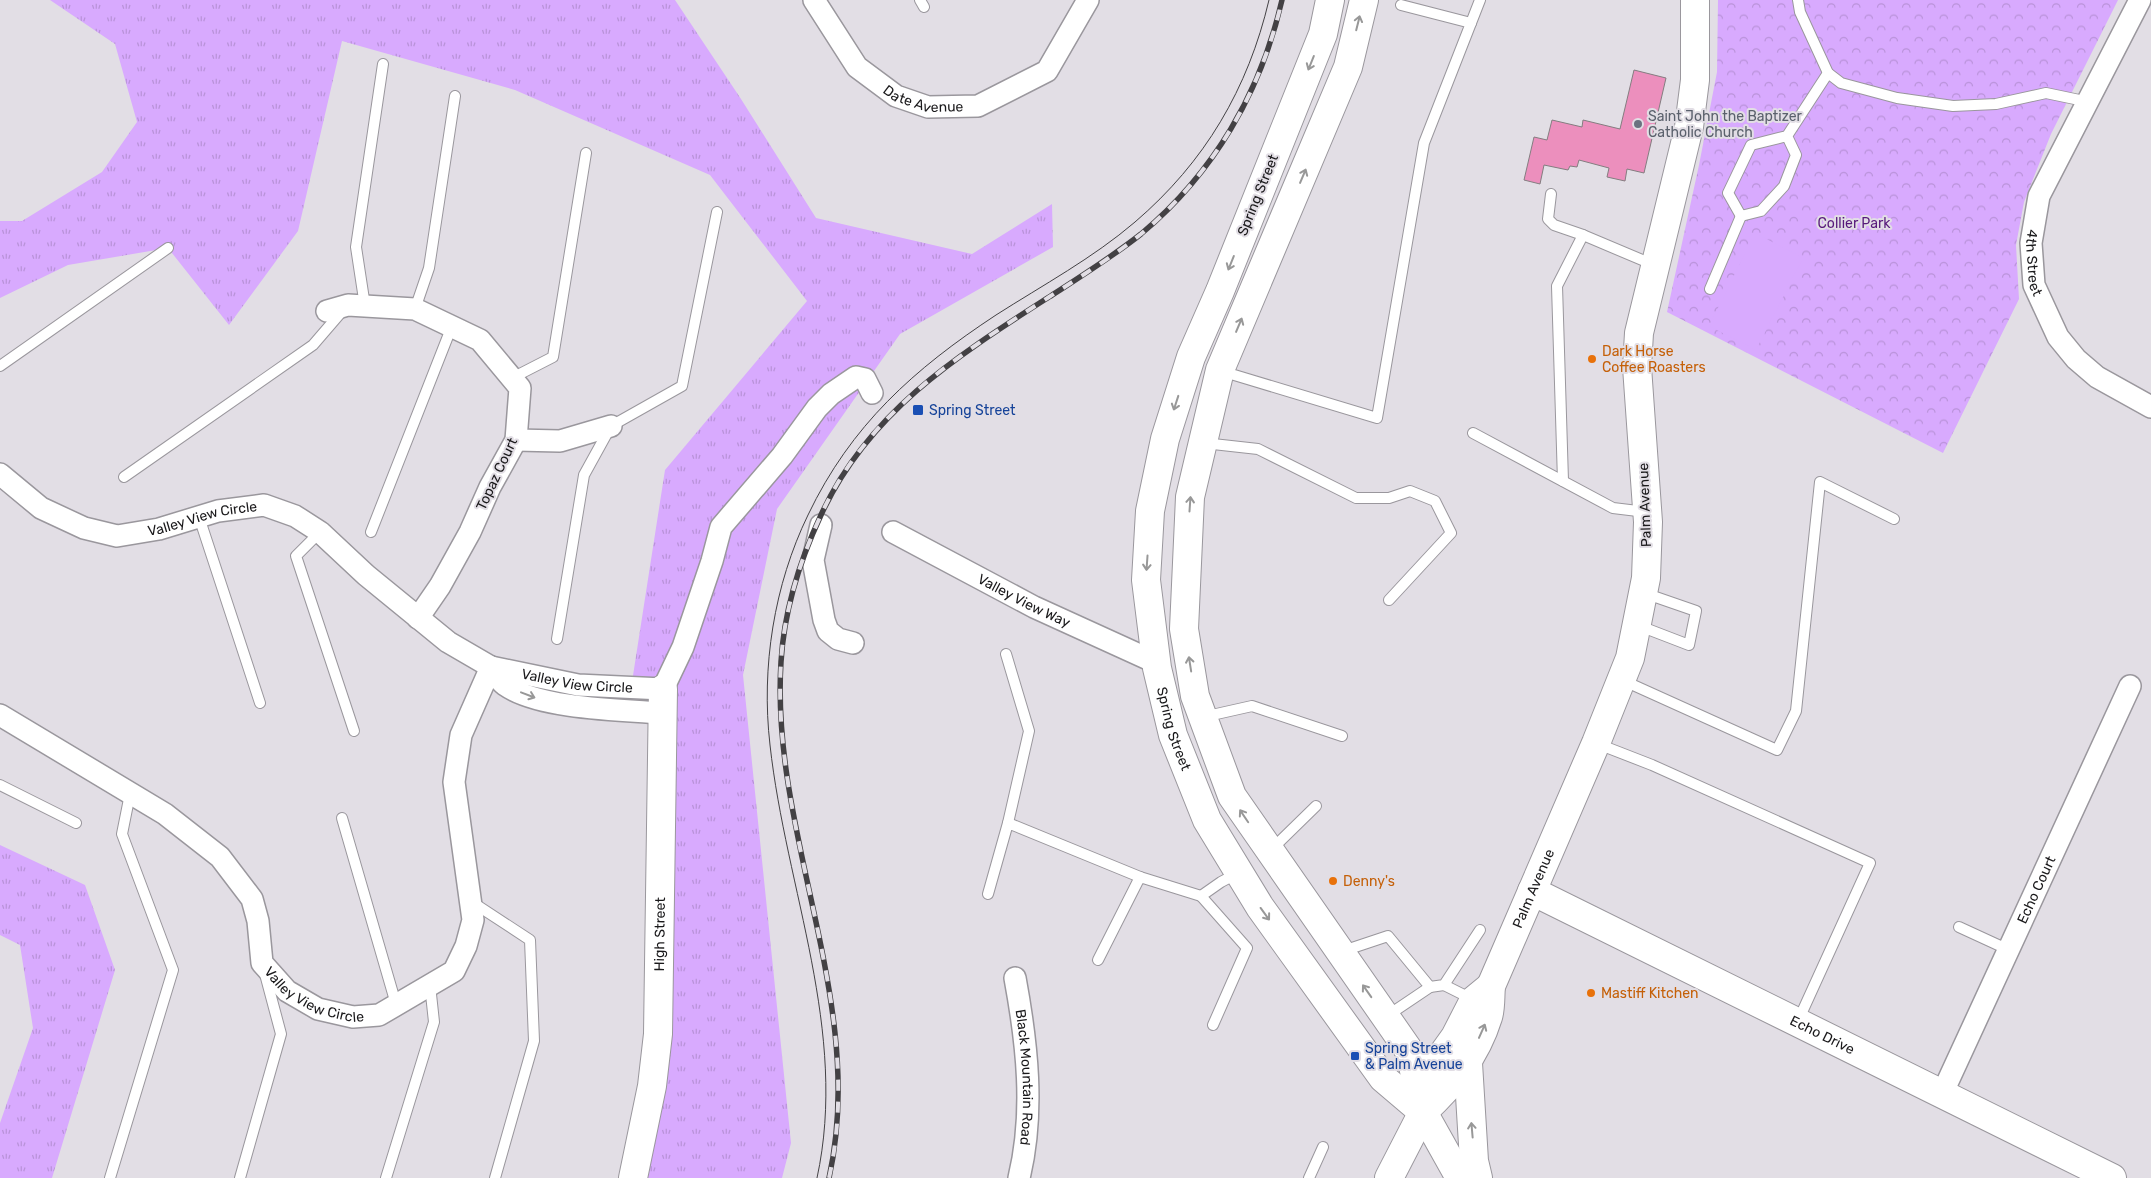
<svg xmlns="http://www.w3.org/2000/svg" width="2151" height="1178" font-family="Rubik,sans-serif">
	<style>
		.grass { fill: url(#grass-tufts) }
		.park { fill: url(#park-crowns) }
		.pitch { fill: #d8aafe }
		.building { fill: #ec8fbd; stroke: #847d80 }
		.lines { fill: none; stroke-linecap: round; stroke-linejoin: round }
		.lane-casing { stroke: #9a979d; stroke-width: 12 }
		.street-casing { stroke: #9a979d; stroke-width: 24 }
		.secondary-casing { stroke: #9a979d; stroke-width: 30 }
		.lane { stroke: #fff; stroke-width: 10 }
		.street { stroke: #fff; stroke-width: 21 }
		.secondary { stroke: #fff; stroke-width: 28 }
		.tram { stroke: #434144; stroke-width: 1 }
		.rail-casing { stroke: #434144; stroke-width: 5.5 }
		.rail { stroke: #e2dee5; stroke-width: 4; stroke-dasharray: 11; stroke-linecap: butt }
		.oneway { stroke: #989898 }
		.worship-dot { fill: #6b7280; stroke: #e2dee5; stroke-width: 2 }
		.food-dot { fill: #e8710a; stroke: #e2dee5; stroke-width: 2 }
		.transit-dot { fill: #1a4fb4; stroke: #e2dee5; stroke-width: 2 }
		.labels { text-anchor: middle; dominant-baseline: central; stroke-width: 4; stroke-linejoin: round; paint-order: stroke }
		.street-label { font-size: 14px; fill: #1a191b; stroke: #e2dee5 }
		.worship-label { font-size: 14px; fill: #5b616d; stroke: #e2dee5; text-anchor: start }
		.park-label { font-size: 14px; fill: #571a7b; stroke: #e2dee5 }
		.food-label { font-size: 14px; fill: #c56008; stroke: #e2dee5; text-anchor: start }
		.transit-label { font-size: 14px; fill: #164399; stroke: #e2dee5; text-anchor: start }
	</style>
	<defs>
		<pattern id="grass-tufts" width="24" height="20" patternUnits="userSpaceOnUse" patternTransform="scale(1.25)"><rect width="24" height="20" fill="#d8aafe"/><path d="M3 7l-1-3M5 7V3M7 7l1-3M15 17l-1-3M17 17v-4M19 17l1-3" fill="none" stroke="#b992d9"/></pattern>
		<pattern id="park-crowns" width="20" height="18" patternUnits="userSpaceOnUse" patternTransform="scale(1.25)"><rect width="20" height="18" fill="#d8aafe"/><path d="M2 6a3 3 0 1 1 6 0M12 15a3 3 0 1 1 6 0" fill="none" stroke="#b992d9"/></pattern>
	</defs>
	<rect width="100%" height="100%" fill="#e2dee5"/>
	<g class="grass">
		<polygon points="50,0 675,0 741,99 816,218 972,254 1052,204 1053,247 900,334 777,509 743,675 791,1143 782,1178 632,1178 643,1137 663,689 632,682 665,470 807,301 710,175 515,90 342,41 298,231 229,325 168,248 68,265 0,298 0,221 22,221 102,172 137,122 115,44"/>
		<polygon points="0,845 85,885 115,970 52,1178 0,1178 0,1123 33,1028 20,945 0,935"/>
	</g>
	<polygon class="park" points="1718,0 2118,0 2051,134 2024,202 2016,245 2019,299 1943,453 1667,312 1699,165 1717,72"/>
	<polygon class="pitch" points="1755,233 1803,258 1756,350 1709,326"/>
	<polygon class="building" points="1634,70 1666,78 1644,173 1627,169 1625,181 1607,177 1609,168 1579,160 1577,167 1570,166 1568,170 1544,165 1540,184 1524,180 1534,137 1547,140 1552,120 1582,127 1583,120 1620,129"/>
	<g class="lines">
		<g class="lane-casing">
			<g id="lane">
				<polyline points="920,0 924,7"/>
				<polyline points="1798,0 1800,12 1828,73 1841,83 1897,98 1953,106 1996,104 2046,93 2089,102"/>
				<polyline points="1471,23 1480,0"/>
				<polyline points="1787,136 1796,155 1784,186 1761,211 1741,216 1728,193 1751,145 1787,136 1828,73"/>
				<polyline points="1551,194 1548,219 1554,225 1583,235 1557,286 1563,481"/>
				<polyline points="1583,235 1654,265"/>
				<polyline points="1710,289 1741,216"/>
				<polyline points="365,306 356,247 383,64"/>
				<polyline points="415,309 429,268 455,96"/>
				<polyline points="0,366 168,248"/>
				<polyline points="1221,371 1377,418 1424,143 1471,23 1401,5"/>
				<polyline points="512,378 553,357 586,153"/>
				<polyline points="1473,433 1613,508 1646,512"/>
				<polyline points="1204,443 1258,449 1356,498 1389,498 1410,491 1435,501 1451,533 1389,600"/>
				<polyline points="124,477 313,345 344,309"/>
				<polyline points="199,517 260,703"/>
				<polyline points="320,532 296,556 354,731"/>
				<polyline points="371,532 452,326"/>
				<polyline points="1637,625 1689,645 1696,611 1644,593"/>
				<polyline points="557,639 584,475 611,426 682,386 717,212"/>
				<polyline points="1006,654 1029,731 1008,823"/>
				<polyline points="1622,680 1777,750 1796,711 1820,482 1894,519"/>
				<polyline points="1203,717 1252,706 1342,736"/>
				<polyline points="1598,744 1652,765 1870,863 1798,1021"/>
				<polyline points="0,785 76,823"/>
				<polyline points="342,818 396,1004"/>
				<polyline points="1272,849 1316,806"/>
				<polyline points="988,894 1008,823 1140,877"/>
				<polyline points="472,902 530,940 534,1041 495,1178"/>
				<polyline points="1959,927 2009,950"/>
				<polyline points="1343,951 1388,936 1430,987 1387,1016"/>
				<polyline points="1098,960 1140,877 1201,896"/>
				<polyline points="1444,985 1472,999"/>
				<polyline points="1430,987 1444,985 1480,930"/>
				<polyline points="1213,1025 1247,948 1201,896 1221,882 1238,873"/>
				<polyline points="110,1178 173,970 122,834 130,794"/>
				<polyline points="240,1178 281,1034 265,974"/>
				<polyline points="386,1178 434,1022 430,985"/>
				<polyline points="1309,1178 1323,1147"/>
			</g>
		</g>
		<g class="street-casing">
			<g id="street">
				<path id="s1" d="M 814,0 L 857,67 L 896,96 L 928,107 L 978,106 L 1047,71 L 1088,0"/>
				<path id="s2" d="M 2140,0 L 2039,196 L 2031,243 L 2034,285 L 2058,337 L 2076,359 L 2097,377 L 2151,407"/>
				<polyline points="327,311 348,305 415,309 480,340 520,388 516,440 490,487 470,532 440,586 418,618"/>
				<polyline points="516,440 560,441 611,426"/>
				<path id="s3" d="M 0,474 L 41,508 L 84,528 L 117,536 L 159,529 L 218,511 L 264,505 L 295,516 L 320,532 L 366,575 L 448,642 L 491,667 L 578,685 L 663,689 L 683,647 L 712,561 L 721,527 L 782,456 L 817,408 L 831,394 L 856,377 L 865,379 L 872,393"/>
				<polyline points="821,525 813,560 824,620 828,631 838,639 853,643"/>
				<path id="s4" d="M 893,532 L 1034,607 L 1157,663"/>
				<path d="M 491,667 C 495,672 499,681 505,685 C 539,709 621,710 663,713"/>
				<path id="s5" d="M 0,715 L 165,814 L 220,857 L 252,899 L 258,921 L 262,963 L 287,991 L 318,1009 L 353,1017 L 379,1015 L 454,971 L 466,946 L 473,920 L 454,782 L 461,735 L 491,667"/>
				<path id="s6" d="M 1015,978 C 1027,1043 1035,1112 1019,1178"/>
				<path id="s7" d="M 1942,1094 L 2130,686"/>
			</g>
		</g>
		<g class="secondary-casing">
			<g id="secondary">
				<path id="s8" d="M 1330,0 L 1323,34 L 1220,291 L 1191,357 L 1165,439 L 1150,511 L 1146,580 L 1157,668 L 1173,735 L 1207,820 L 1260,907 L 1383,1078 L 1423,1112"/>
				<polyline points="1364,0 1348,67 1220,370 1190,497 1184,629 1195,696 1232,796 1410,1052 1423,1112 1460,1178"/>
				<path id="s9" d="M 1532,891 L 2112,1178"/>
				<polyline points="1468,1063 1474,1161 1478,1178"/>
				<path id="s10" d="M 1423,1112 C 1452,1085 1476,1056 1488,1017 C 1491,1008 1490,996 1491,986 L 1596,743 L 1630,658 L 1646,578 L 1648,522 L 1637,367 L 1639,333 L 1689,127 L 1695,80 L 1695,0"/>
				<path id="s11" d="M 633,1178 L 652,1086 L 658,1034 L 663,689"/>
				<polyline points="1389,1178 1423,1112 1435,1065 1455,1037 1474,1000 1491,986"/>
			</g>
		</g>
		<use href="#lane" class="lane"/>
		<use href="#street" class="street"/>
		<use href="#secondary" class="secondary"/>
		<path class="tram" d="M 817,1178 C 849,1031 786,890 770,745 C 761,667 774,585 808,515 C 851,425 914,369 996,315 C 1043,285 1093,258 1135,222 C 1205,162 1248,89 1269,0"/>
		<g class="rail-casing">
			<path id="rail" d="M 829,1178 C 868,1003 770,836 781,662 C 784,611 800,560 821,515 C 868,412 957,356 1049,297 C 1080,277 1112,257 1141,234 C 1214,173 1261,92 1282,0"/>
		</g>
		<use href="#rail" class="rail"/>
	</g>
	<defs><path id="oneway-shaft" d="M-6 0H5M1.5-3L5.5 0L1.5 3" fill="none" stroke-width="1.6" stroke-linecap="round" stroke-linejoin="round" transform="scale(1.25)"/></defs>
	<g class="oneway">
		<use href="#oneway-shaft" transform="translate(1358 23) rotate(-76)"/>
		<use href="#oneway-shaft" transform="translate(1311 63) rotate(112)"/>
		<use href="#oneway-shaft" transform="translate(1303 176) rotate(-67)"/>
		<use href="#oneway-shaft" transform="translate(1231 263) rotate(112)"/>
		<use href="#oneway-shaft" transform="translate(1239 325) rotate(-67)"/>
		<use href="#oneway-shaft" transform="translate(1176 403) rotate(108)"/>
		<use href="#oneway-shaft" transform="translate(1190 504) rotate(-86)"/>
		<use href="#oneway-shaft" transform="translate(1147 563) rotate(94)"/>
		<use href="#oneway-shaft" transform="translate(1190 664) rotate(-99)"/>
		<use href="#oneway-shaft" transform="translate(528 695) rotate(21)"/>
		<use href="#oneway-shaft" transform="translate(1244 816) rotate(-124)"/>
		<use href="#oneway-shaft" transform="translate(1265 914) rotate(54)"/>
		<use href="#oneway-shaft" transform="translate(1367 991) rotate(-125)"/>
		<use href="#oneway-shaft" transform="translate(1482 1031) rotate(-66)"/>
		<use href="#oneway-shaft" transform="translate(1472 1130) rotate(-95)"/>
	</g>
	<circle class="worship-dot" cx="1638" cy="124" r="5"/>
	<g class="food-dot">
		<circle cx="1592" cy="359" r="5"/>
		<circle cx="1333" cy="881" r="5"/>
		<circle cx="1591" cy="993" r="5"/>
	</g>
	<g class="transit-dot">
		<rect x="912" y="404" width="12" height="12" rx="2.5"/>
		<rect x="1350" y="1051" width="10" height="10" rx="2.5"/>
	</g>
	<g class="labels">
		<g class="street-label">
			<text stroke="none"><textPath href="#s1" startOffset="156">Date Avenue</textPath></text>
			<text transform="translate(1258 195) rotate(-68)">Spring Street</text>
			<text stroke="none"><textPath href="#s2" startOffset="288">4th Street</textPath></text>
			<text transform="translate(497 474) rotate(-65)">Topaz Court</text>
			<text transform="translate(1645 505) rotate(-92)">Palm Avenue</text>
			<text stroke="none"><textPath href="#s3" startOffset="222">Valley View Circle</textPath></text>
			<text stroke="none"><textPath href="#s4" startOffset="148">Valley View Way</textPath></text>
			<text stroke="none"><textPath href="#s3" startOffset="654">Valley View Circle</textPath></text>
			<text stroke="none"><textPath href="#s8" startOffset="764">Spring Street</textPath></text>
			<text stroke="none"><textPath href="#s10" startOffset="254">Palm Avenue</textPath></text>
			<text stroke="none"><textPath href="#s7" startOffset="225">Echo Court</textPath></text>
			<text stroke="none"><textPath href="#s11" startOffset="246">High Street</textPath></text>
			<text stroke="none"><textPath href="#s5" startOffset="444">Valley View Circle</textPath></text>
			<text stroke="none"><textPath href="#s9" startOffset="324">Echo Drive</textPath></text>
			<text stroke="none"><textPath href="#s6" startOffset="100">Black Mountain Road</textPath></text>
		</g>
		<g class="worship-label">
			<text x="1648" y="116">Saint John the Baptizer<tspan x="1648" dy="16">Catholic Church</tspan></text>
		</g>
		<g class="park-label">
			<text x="1854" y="223">Collier Park</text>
		</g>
		<g class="food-label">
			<text x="1602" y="351">Dark Horse<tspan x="1602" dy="16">Coffee Roasters</tspan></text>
			<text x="1343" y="881">Denny's</text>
			<text x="1601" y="993">Mastiff Kitchen</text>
		</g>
		<g class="transit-label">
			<text x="929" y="410">Spring Street</text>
			<text x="1365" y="1048">Spring Street<tspan x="1365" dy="16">&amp; Palm Avenue</tspan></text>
		</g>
	</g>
</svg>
